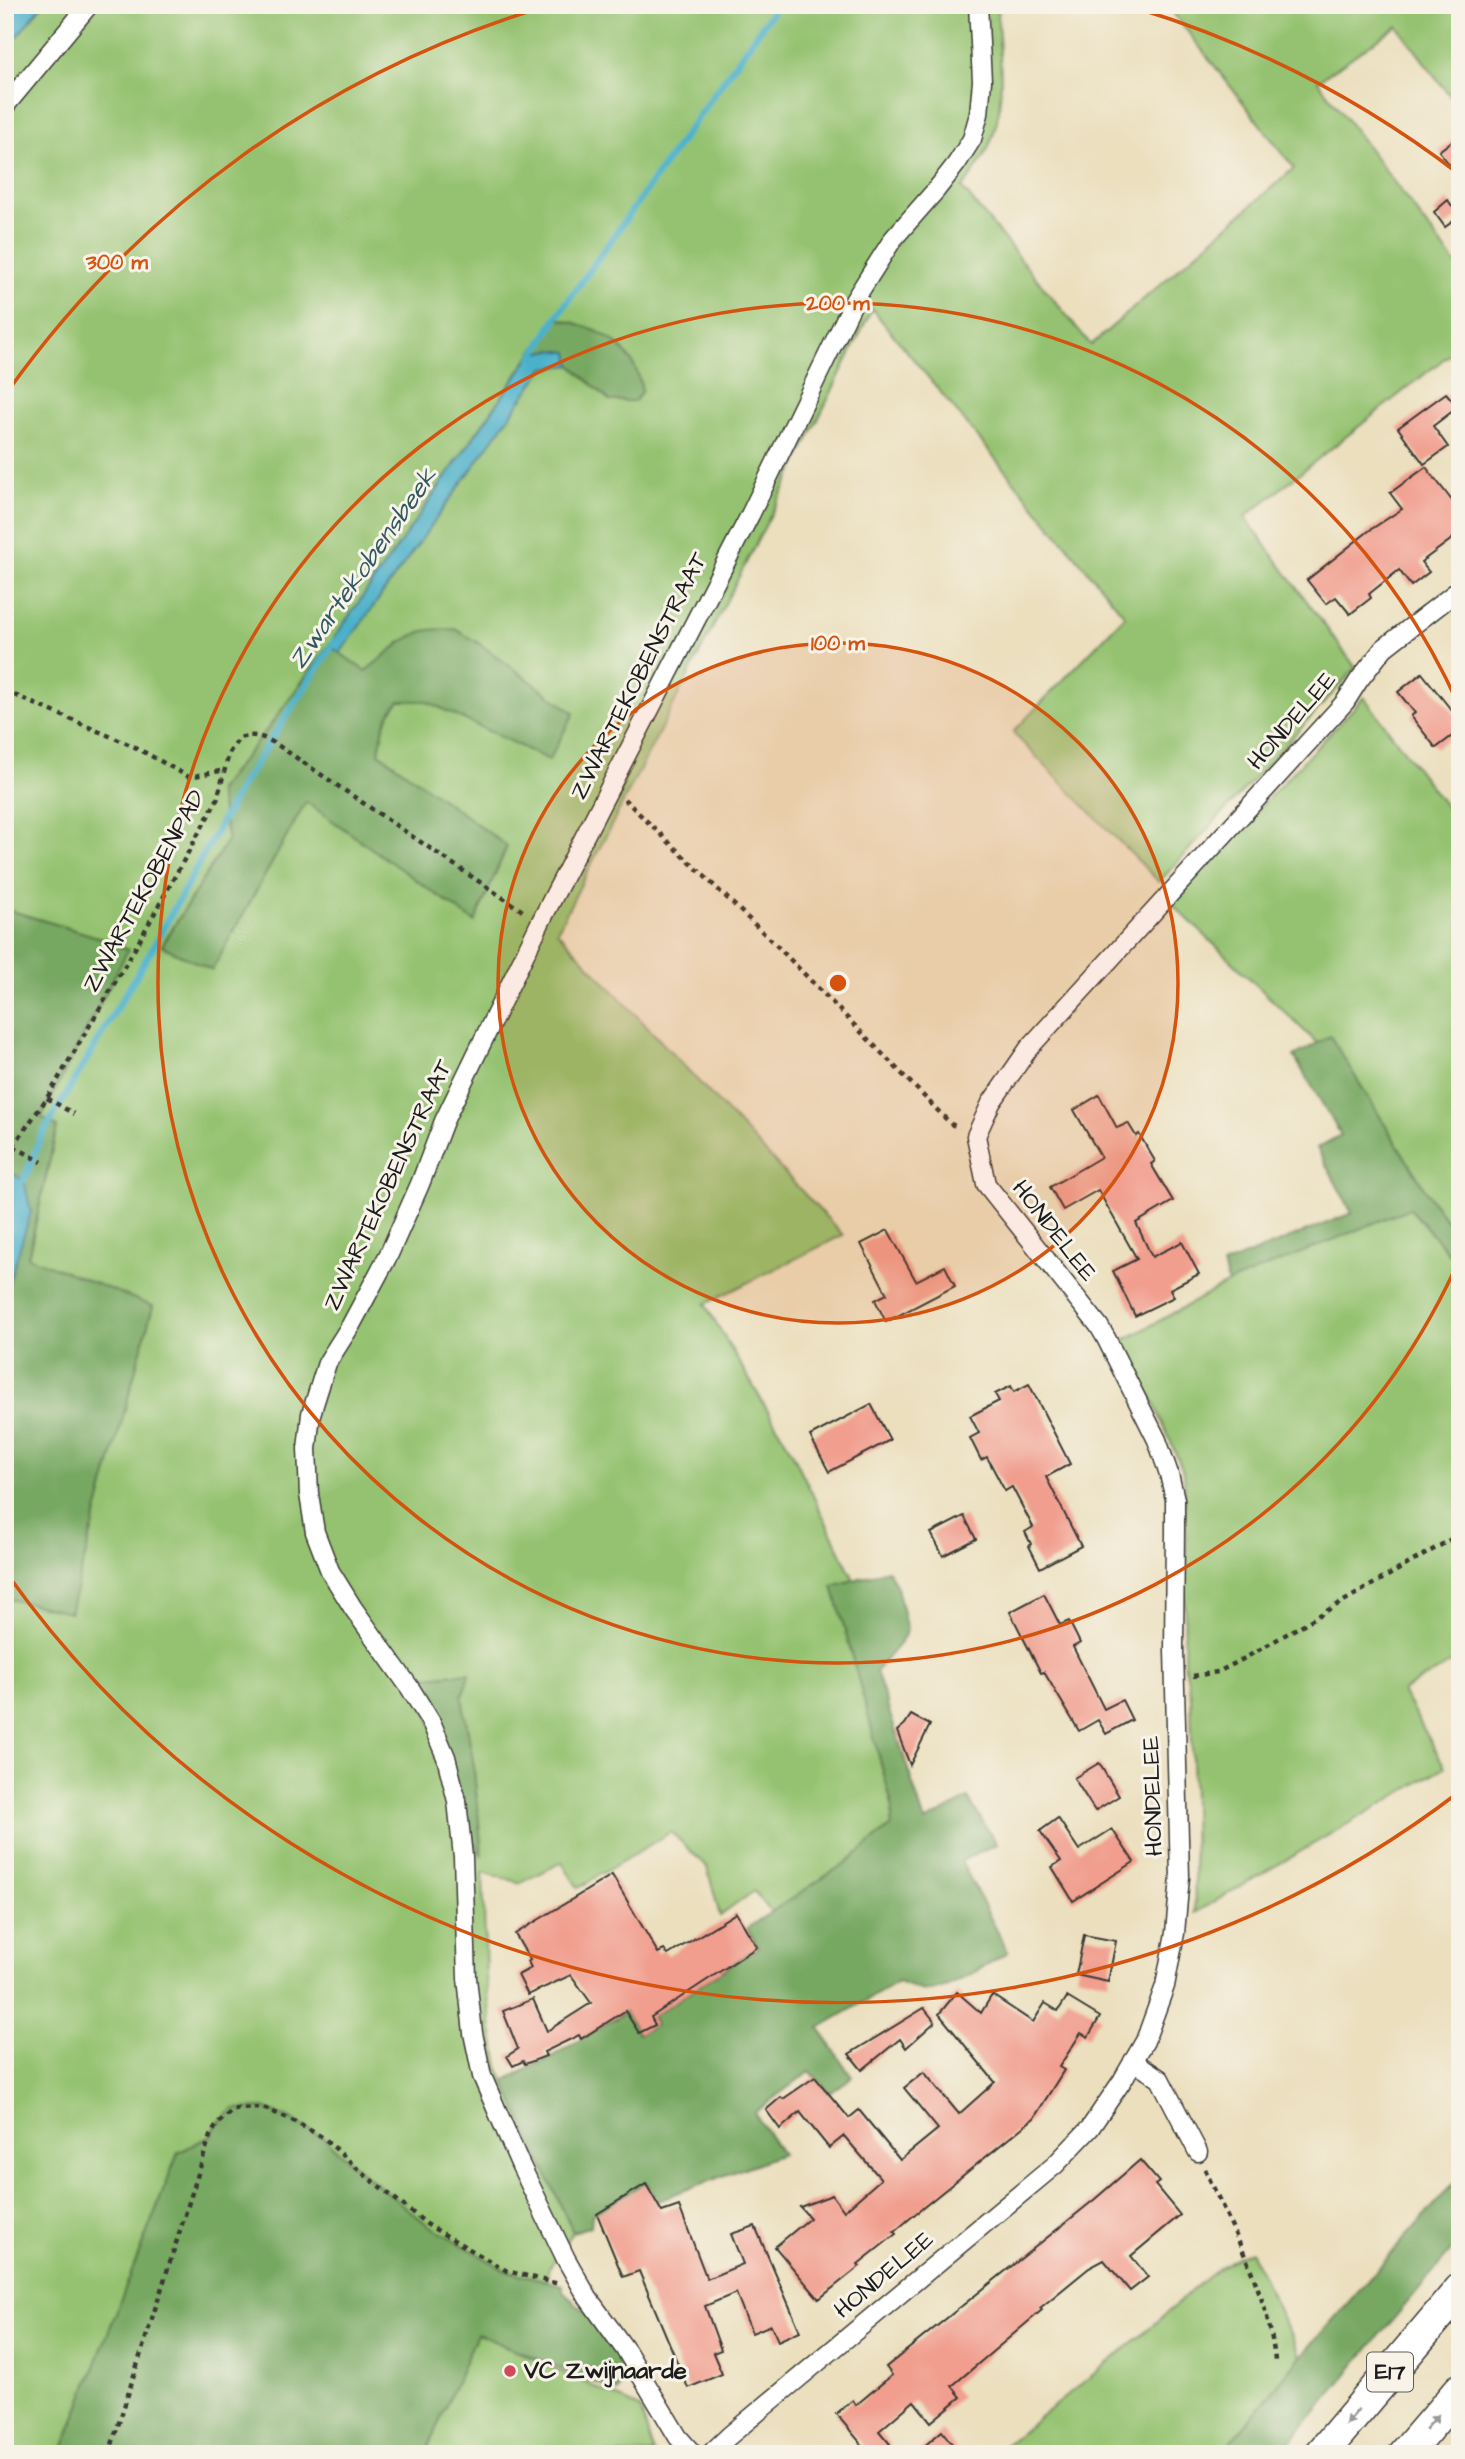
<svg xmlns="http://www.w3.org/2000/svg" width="1465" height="2459" font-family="'Architects Daughter',sans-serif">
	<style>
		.green { fill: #94c270; stroke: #586f46; stroke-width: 2; fill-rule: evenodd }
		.forest { fill: #77a862; stroke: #4a623f; stroke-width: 2 }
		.water { fill: #4cb1cb; stroke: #346674; stroke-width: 2 }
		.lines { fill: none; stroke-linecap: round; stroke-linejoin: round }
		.stream { stroke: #4cb1cb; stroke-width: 7 }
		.building { fill: #f19e8e }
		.minor-casing { stroke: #3b3934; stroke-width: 21 }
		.motorway-casing { stroke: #3b3934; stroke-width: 35 }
		.path { stroke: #3b3934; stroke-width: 4.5; stroke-dasharray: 5 5; stroke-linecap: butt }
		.minor { stroke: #fff; stroke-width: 18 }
		.motorway { stroke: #fff; stroke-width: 32 }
		.oneway { fill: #999 }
		.ring { fill: none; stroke: #d4530e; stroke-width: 3.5 }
		.poi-dot { fill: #d1495b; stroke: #f7f3e8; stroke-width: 2.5 }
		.labels { text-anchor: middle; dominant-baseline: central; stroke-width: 6; stroke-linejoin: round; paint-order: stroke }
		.shield { fill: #f7f3e8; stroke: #5e5c59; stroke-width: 2 }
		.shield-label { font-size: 23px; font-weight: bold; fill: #1c1c1c }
		.street-label { font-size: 24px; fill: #1c1c1c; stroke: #f7f3e8 }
		.poi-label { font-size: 24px; font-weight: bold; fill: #1c1c1c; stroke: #f7f3e8; text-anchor: start }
		.water-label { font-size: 26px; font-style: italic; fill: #2f5862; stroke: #f7f3e8 }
		.centre { fill: #d4530e; stroke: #f7f3e8; stroke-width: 3.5 }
		.ring-label { font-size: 21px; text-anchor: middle; font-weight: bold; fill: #d4530e; stroke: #f7f3e8; stroke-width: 6; stroke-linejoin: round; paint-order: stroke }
	</style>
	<rect width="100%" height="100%" fill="#f7f3e8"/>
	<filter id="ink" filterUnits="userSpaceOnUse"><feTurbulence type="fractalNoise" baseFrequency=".0143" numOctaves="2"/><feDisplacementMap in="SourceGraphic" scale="14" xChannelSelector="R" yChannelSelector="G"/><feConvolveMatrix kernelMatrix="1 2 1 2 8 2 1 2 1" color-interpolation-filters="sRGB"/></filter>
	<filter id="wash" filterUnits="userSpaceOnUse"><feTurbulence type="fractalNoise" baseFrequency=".00686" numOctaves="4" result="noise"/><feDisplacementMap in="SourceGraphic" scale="28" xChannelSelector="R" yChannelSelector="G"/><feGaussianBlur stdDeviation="1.57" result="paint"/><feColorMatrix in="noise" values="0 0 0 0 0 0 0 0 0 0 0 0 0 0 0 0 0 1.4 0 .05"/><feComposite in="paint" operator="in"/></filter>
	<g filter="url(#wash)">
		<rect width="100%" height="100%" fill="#ebdfbe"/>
		<g class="green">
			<path d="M 42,5 L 997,5 C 999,51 1008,103 989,146 C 982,161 972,175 962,188 L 1091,345 L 1294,168 L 1167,5 L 1460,5 L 1460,109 L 1397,26 L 1318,81 L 1460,270 L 1460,346 L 1245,517 L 1356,668 L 1159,882 L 1015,735 L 1014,731 L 1125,616 L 872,309 L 785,487 L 557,931 L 843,1235 L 705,1304 L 792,1452 L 854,1580 L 834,1586 L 893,1808 L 891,1826 L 847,1862 L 771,1912 L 754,1891 L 720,1916 L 707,1867 L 671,1832 L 578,1888 L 562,1862 L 521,1883 L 483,1872 L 486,1977 L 492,2030 L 500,2071 L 573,2232 L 549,2268 L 548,2281 L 507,2271 L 428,2225 L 360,2171 L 324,2138 L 288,2118 L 263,2108 L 218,2123 L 210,2136 L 178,2153 L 61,2454 L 5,2454 L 5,1598 L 71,1612 L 28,1258 L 57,1128 L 41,1118 L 127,950 L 101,938 L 5,909 L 5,52 ZM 556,318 L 597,330 L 610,400 L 571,365 L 544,368 L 340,653 L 365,671 L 386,656 L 401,642 L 549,760 L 426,701 L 400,701 C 384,715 382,733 379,753 L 507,846 L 475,921 L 306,801 L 212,970 L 162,945 L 228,839 L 218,790 L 269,727 L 329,645 ZM 469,1674 L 462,1698 L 473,1761 L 482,1853 L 426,1677 Z"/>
			<polygon points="1364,697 1460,826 1460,1240 1431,1199 1330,1036 1318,1044 1170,902"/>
			<polygon points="1410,1208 1460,1267 1460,1658 1402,1691 1445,1767 1195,1913 1191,1696 1184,1663 1186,1539 1184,1473 1151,1396 1117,1344 1228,1283"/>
			<path d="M 1250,2251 L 1301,2356 L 1222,2454 L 994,2454 C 1045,2412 1098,2372 1149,2329 C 1181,2302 1211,2267 1250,2251 Z"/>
			<polygon points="477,2333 640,2408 654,2454 425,2454"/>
		</g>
		<g class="forest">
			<path d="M 556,318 C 599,328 635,344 642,391 L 635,401 L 610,401 L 571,365 L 569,352 L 551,350 L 532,354 Z"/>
			<path d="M 455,629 L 477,642 L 574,713 L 549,760 L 426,701 L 400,701 C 384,715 382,733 379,753 L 507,846 L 475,922 L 306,802 L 212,970 L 162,946 L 228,839 L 218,791 L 269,727 L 329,645 L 365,671 C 383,658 400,640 421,632 C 431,628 444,630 455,629 Z"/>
			<polygon points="5,909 101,938 128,950 41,1117 57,1127 28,1257 153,1306 70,1612 5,1598 5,1295 31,1211 11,1173 5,1174"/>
			<polygon points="1330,1036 1431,1199 1460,1240 1460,1267 1410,1208 1228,1283 1223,1265 1352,1213 1317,1148 1341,1135 1294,1056"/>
			<path d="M 888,1570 L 897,1587 L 907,1631 L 900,1643 L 876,1671 L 925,1822 L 968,1798 L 997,1844 L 961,1861 L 1008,1952 C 989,1963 947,1992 926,1991 C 917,1990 906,1985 898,1982 L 819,2028 L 852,2077 L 830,2093 L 810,2071 L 754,2113 L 782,2154 L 658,2200 L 646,2182 L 592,2215 L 591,2226 L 573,2232 L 504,2081 L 551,2057 L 626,2012 L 638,2034 L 656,2025 L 652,2017 L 758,1947 L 747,1928 L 847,1862 L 891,1826 L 893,1808 L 833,1586 Z"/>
			<polygon points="469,1673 462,1698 473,1761 482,1856 468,1832 420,1691 426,1677"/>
			<polygon points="263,2108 288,2118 324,2138 360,2171 428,2225 507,2271 563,2285 563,2292 598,2323 629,2367 618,2392 477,2334 425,2454 61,2454 178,2153 210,2136 218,2123 234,2109"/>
			<polygon points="1460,2176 1460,2240 1280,2454 1222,2454 1301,2356"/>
		</g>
		<g class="water">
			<polygon points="5,5 42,5 5,52"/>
			<polygon points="551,350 569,352 571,365 544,368 340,653 329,645 532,354"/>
			<polygon points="11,1173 24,1180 31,1212 5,1295 5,1174"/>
		</g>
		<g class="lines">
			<g class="stream">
				<polyline points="532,359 556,318 777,5"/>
				<polyline points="24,1180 41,1137 156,942 242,784 335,641"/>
			</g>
		</g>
		<g id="blocks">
			<g class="building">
				<polygon points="1460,135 1460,178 1439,151"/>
				<polygon points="1448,200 1459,217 1445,227 1434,212"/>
				<polygon points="1446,393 1458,407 1433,426 1448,447 1424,464 1398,428"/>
				<polygon points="1426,467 1460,511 1460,533 1421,562 1429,572 1411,586 1399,570 1369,594 1371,598 1350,614 1336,597 1326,604 1307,580 1370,530 1402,509 1390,493"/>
				<polygon points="1422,673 1460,721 1460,730 1436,748 1411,716 1415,713 1398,692"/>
				<polygon points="1099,1095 1117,1128 1128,1123 1136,1136 1139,1134 1155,1161 1151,1164 1173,1201 1136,1223 1152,1257 1182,1242 1199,1274 1170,1289 1174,1297 1135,1316 1113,1271 1137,1259 1098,1190 1063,1210 1050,1187 1101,1157 1074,1110"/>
				<polygon points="888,1230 916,1281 945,1266 955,1286 886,1322 875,1300 887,1294 861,1244"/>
				<polygon points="1029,1384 1070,1464 1046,1477 1081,1546 1040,1568 1029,1546 1031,1544 1025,1532 1033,1527 1012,1487 1005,1491 987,1457 981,1460 970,1438 979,1433 970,1416 999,1401 995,1394 1011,1386 1014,1392"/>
				<polygon points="871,1404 890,1440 829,1472 810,1436"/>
				<polygon points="964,1516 976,1539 943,1556 931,1533"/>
				<polygon points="1044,1594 1060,1625 1069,1621 1080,1643 1073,1647 1104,1709 1122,1700 1132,1720 1106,1734 1098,1720 1079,1731 1044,1672 1041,1673 1010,1612"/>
				<polygon points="911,1715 930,1725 910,1765 897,1731 905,1724"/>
				<polygon points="1099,1763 1119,1796 1095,1811 1074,1778"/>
				<polygon points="1058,1818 1079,1850 1112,1829 1134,1862 1073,1901 1052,1867 1061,1861 1040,1831"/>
				<polygon points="612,1875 658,1953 664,1950 668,1955 736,1913 757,1947 651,2017 655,2025 639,2033 625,2011 581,2039 579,2035 544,2052 546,2056 525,2064 523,2061 513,2066 507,2056 518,2049 503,2011 533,1999 547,2031 591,2003 571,1975 528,1995 518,1975 531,1968 528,1961 530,1960 515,1934"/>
				<polygon points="1084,1935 1116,1941 1108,1982 1076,1975"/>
				<polygon points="957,1992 981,2013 992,1995 1033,2022 1045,2003 1058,2011 1067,1997 1100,2017 1088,2037 1081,2033 1059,2067 1064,2070 1034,2118 914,2215 894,2232 896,2234 858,2264 860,2266 819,2299 775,2247 810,2218 800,2207 832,2195 844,2211 881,2179 844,2136 829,2148 800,2112 780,2129 766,2110 781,2097 783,2099 815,2077 849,2118 859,2110 900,2160 938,2129 904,2088 924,2072 959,2114 995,2082 939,2014"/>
				<polygon points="924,2008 935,2022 906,2048 900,2039 862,2070 849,2054"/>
				<polygon points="1140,2160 1159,2182 1155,2185 1180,2215 1131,2256 1148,2277 1130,2291 1104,2260 1089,2268 1040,2308 1042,2310 952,2386 961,2397 931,2422 914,2401 879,2431 890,2444 879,2454 870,2454 836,2414 853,2400 856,2405 892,2375 886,2367 1095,2199"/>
				<polygon points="646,2184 662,2212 679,2206 707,2279 743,2264 731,2234 755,2226 800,2331 778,2341 771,2325 752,2333 736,2293 705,2306 721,2350 713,2353 722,2374 688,2388 639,2271 623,2277 597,2214"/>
				<polygon points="942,2431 960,2454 915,2454"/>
			</g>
		</g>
	</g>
	<g filter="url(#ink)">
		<use href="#blocks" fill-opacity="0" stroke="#3b3934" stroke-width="2"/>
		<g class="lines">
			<g class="minor-casing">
				<g id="minor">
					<polyline points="5,106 89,5"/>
					<polyline points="1133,2061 1160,2079 1198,2152"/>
					<polyline points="693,2454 678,2437 627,2352 588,2298 566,2259 521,2166 482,2076 473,2033 467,1978 463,1857 457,1801 446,1757 432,1724 410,1688 353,1608 330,1571 315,1532 309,1494 307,1449 311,1414 327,1363 351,1325 389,1254 420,1184 444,1121 540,923 750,515 855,299 893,239 936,190 957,163 972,139 979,114 982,81 978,5"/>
					<polyline points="710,2454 729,2436 1055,2165 1090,2128 1122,2081 1145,2041 1165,1986 1175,1933 1180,1877 1174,1651 1175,1526 1175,1499 1169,1474 1157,1440 1106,1338 1099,1326 986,1184 976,1136 991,1103 1029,1048 1345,702 1359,680 1384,648 1460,589"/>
				</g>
			</g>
			<g class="motorway-casing">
				<g id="motorway">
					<polyline points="1321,2454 1460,2290"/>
					<polyline points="1405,2454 1460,2390"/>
				</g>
			</g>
			<g class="path">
				<polyline points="5,691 135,747 189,777 225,770"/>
				<polyline points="624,799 777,946 951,1124 959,1128"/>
				<polyline points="47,1098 74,1114"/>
				<path d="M 13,1146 L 47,1098 L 137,945 L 217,800 L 229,753 L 239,738 C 256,733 264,737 279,746 L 524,912"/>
				<polyline points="5,1150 13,1146 42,1162"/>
				<polyline points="1193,1676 1218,1672 1245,1658 1460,1534"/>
				<path d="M 1205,2169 C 1232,2230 1269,2294 1275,2361"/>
				<polyline points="109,2454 210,2136 218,2123 234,2109 263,2108 288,2118 324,2138 360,2171 428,2225 507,2271 559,2284"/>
			</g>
			<use href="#minor" class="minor"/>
			<use href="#motorway" class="motorway"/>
		</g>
		<defs><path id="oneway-solid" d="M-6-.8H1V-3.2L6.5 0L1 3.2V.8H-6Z" transform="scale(1.75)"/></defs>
		<g class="oneway">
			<use href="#oneway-solid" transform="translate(1352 2417) rotate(130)"/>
			<use href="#oneway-solid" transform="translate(1432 2422) rotate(-49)"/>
		</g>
	</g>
	<circle cx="838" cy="983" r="340" fill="#d4530e" fill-opacity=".12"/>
	<g class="ring">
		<circle cx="838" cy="983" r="340"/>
		<path d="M1459 1260A680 680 0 1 1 1459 706"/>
		<path d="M1459 1792A1020 1020 0 0 1 8 1575M8 391A1020 1020 0 0 1 540 8M1136 8A1020 1020 0 0 1 1459 174"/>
	</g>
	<circle class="poi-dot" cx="510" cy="2371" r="7"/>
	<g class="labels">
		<rect class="shield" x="1367" y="2352.5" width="46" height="39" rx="5"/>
		<g class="shield-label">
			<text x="1390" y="2372">E17</text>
		</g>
		<g class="street-label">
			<text transform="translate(639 676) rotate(-63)">ZWARTEKOBENSTRAAT</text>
			<text transform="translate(1292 721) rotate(-49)">HONDELEE</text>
			<text transform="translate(144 891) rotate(-61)">ZWARTEKOBENPAD</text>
			<text transform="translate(388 1185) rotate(-65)">ZWARTEKOBENSTRAAT</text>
			<text transform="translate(1054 1231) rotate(52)">HONDELEE</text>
			<text transform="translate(1153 1796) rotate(-92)">HONDELEE</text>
			<text transform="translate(884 2275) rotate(-40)">HONDELEE</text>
		</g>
		<g class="poi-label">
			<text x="524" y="2371">VC Zwijnaarde</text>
		</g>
		<g class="water-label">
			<text transform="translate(363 568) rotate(-55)">Zwartekobensbeek</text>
		</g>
	</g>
	<circle cx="838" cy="983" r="10" class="centre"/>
	<g class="ring-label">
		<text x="117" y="269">300 m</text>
		<text x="838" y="310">200 m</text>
		<text x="838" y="650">100 m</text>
	</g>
	<rect width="1465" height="2459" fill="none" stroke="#f7f3e8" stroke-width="28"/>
</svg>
